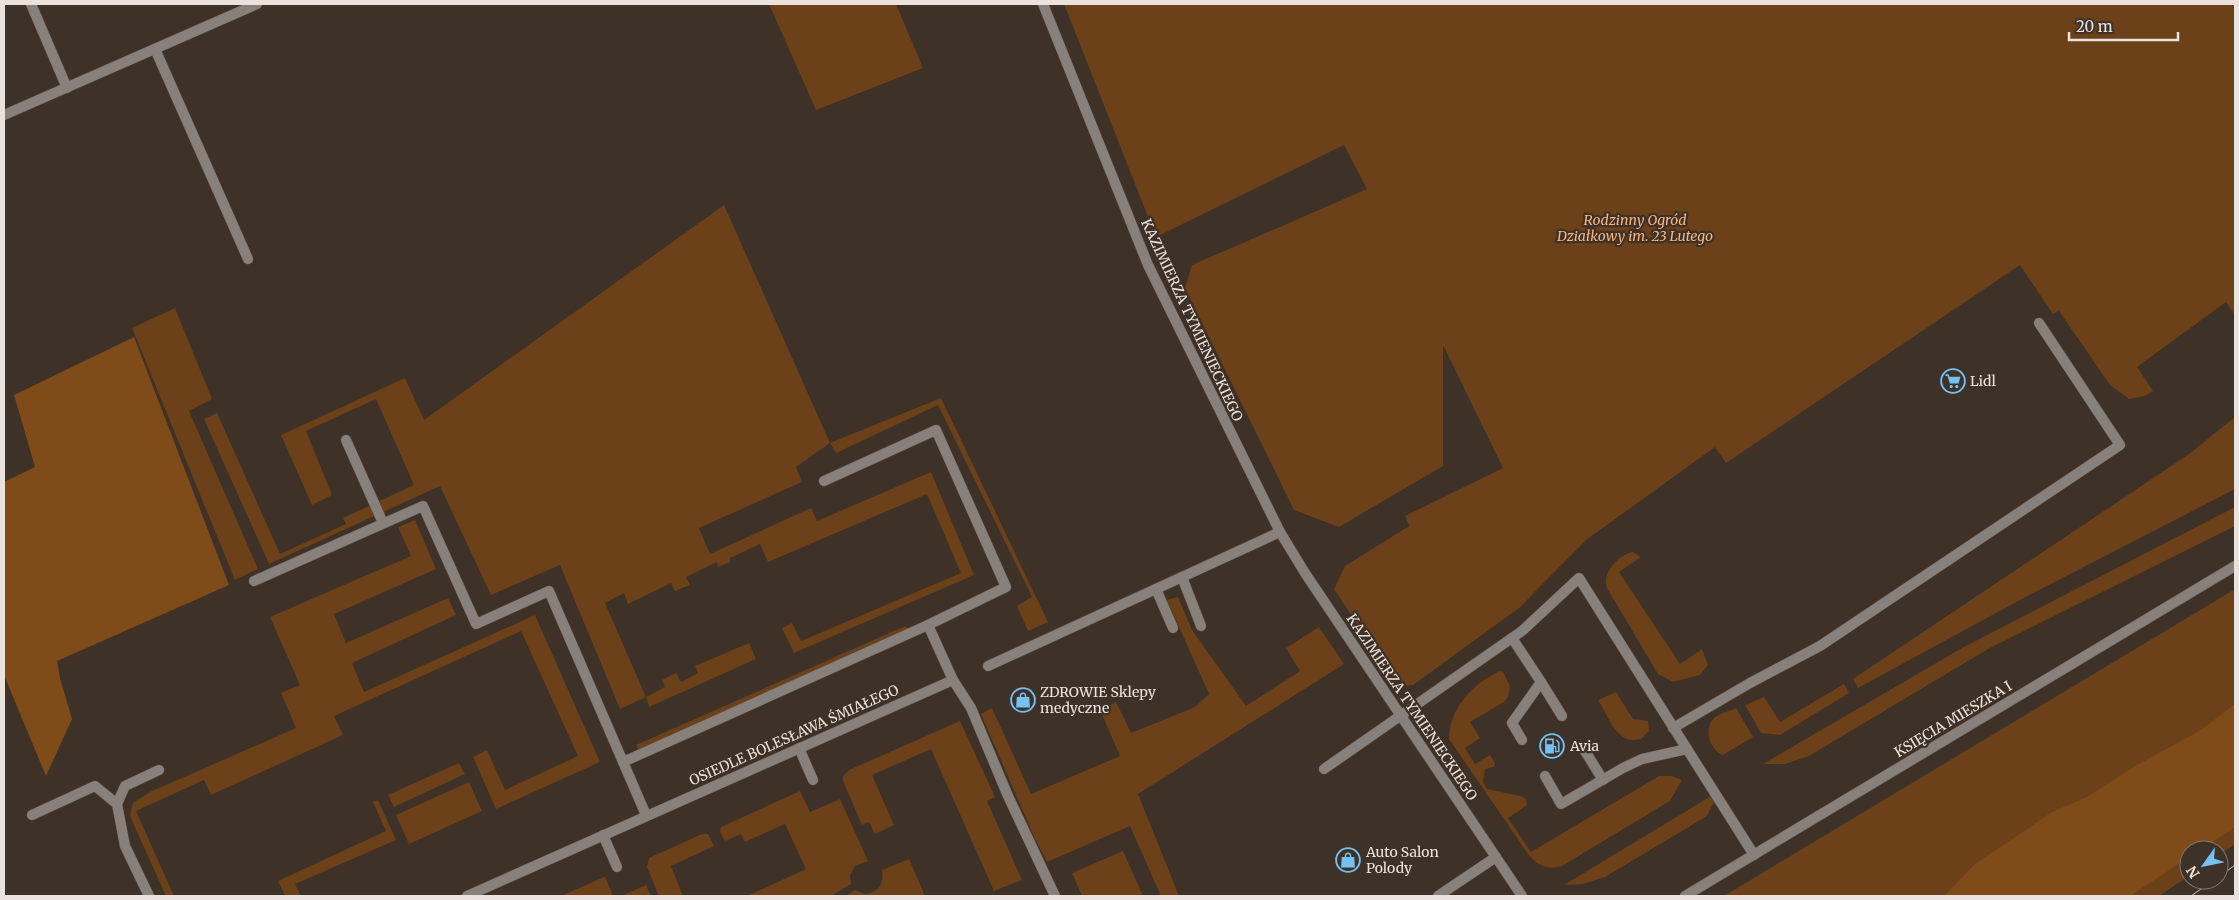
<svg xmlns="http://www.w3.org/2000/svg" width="2239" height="900" font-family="Merriweather,serif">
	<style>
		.green { fill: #6c4018 }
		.forest { fill: #7f4b19 }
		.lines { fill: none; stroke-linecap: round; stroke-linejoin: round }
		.service-casing { stroke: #5a4d44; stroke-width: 11 }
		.minor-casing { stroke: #5a4d44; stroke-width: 11 }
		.tertiary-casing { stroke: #5a4d44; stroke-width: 11 }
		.service { stroke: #87807b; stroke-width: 10 }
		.minor { stroke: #87807b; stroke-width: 10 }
		.tertiary { stroke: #87807b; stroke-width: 10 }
		.tram { stroke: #cac0b9; stroke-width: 1 }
		.labels { text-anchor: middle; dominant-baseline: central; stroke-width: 4.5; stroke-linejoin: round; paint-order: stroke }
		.park-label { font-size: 14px; font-style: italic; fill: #f5b682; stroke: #3e3127 }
		.street-label { font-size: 14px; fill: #ebe2dc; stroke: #3e3127 }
		.poi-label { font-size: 14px; fill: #ebe2dc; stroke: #3e3127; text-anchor: start }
	</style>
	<rect width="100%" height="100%" fill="#3e3127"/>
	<g class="green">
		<polygon points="769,4 896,4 923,68 816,110"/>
		<polygon points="1064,4 2235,4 2235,315 2226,302 2137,367 2153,391 2145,396 2129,399 2110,385 2059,311 2053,314 2020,265 1726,463 1715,447 1586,540 1519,608 1413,685 1403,686 1395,681 1334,589 1345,566 1409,526 1405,516 1503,468 1443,345 1443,466 1339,527 1294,510 1185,288 1192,265 1367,189 1344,145 1156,237"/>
		<polygon points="724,205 830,443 941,398 1048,622 1028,631 1017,606 1032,597 938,405 836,453 830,443 796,467 802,482 699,528 710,554 811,508 817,521 931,472 974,575 794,653 782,628 792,623 801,641 961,573 927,494 768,562 760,544 730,558 730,562 718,567 717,562 686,577 690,585 675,591 671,583 628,604 624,593 605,603 646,697 665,687 662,680 676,673 681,682 698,673 695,666 749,643 756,659 649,707 646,697 620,709 560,565 491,595 440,486 269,564 204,419 217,413 280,554 346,524 343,518 414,485 376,399 306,431 332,495 312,505 281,435 405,378 424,420"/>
		<polygon points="175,308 212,399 189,411 258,569 235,580 132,328"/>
		<polygon points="2235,417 2235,489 2020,600 1858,688 1853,679 2189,454"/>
		<polygon points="2235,507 2235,526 1988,649 1809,756 1785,764 1763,764 1962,648"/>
		<polygon points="415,520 436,569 334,614 346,643 448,598 456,615 352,663 364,692 535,615 600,762 496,809 473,757 487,750 505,790 578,756 521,631 334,716 343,735 211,795 204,780 136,811 174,896 166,896 133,823 130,815 133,803 150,792 296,728 281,693 300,685 270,617 411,556 398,527"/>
		<path d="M 1632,552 L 1641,557 L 1619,572 L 1680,664 L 1702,649 L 1708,665 L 1700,675 L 1673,682 L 1658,674 L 1607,588 C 1602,573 1617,556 1632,552 Z"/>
		<polygon points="2235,589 2235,844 2219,855 2219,850 2189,850 2189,876 2159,896 1724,896"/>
		<polygon points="1178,597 1192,630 1246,706 1300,671 1286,648 1319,627 1344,664 1138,794 1179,896 1161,896 1130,826 1047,862 1035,839 981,714 992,708 1031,794 1120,756 1100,710 1116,702 1131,733 1195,707 1209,694 1167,600"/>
		<polygon points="905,626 908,629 639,751 636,745"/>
		<path d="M 1500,671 L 1503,672 L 1510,686 L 1508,697 L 1504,702 L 1470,722 L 1480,738 L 1465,748 L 1475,764 L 1490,755 L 1495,763 L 1494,767 L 1485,769 L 1483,782 L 1487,789 L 1521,796 L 1526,799 L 1527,805 L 1508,818 L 1531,852 L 1659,776 L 1672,776 L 1682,780 L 1670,801 L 1562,866 C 1547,870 1538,866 1528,854 L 1449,739 C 1449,709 1473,683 1500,671 Z"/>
		<polygon points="1844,684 1849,693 1780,735 1761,733 1745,705 1764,697 1780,722"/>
		<path d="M 1616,692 L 1633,719 L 1648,721 L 1649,731 L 1641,739 C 1617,746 1609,717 1598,700 Z"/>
		<path d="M 1736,708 L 1753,737 L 1723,755 C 1709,750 1702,725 1717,716 C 1723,712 1730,711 1736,708 Z"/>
		<polygon points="960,721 995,797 987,801 1022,880 994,891 931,749 872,775 894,825 875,834 869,822 862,825 843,781 843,776 849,770"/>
		<polygon points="459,763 465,774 394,807 388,795"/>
		<polygon points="469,782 482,811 409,844 396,815"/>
		<polygon points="800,791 810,812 840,799 868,861 855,866 850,875 851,884 831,896 747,896 806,869 785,824 745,842 741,834 725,841 720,832 721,827"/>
		<polygon points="1711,796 1714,802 1707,816 1605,877 1583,884 1564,885"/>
		<polygon points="378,800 396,840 295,884 301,896 285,896 278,881 386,831 373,802"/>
		<polygon points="702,834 708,834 714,846 671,866 683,896 659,896 647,867 649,858"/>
		<polygon points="1123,851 1143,896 1082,896 1072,873"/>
		<path d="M 909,859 L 925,896 L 845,896 L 855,890 L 865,894 C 879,893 884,883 882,870 Z"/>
		<polygon points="605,877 613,896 561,896 604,877"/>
		<polygon points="646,885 651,896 621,896"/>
	</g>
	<g class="forest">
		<polygon points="134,337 229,585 57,661 60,678 72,719 46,776 4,675 4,482 35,467 14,395"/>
		<polygon points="2235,704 2235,827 2200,850 2189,850 2189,857 2130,896 1944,896 1975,864 2052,812 2085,798 2137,765 2201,730"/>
	</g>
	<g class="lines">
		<g class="service-casing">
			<g id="service">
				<polyline points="31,4 67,88"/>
				<polyline points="155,49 248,259"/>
				<polyline points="346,440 383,523"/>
				<polyline points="1182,577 1201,626"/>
				<polyline points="254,581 423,506 476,624 549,591 646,815"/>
				<polyline points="1156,589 1173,628"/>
				<polyline points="928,625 953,680 971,708 1008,796 1055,896"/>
				<polyline points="1512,638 1541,682 1512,723 1522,740"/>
				<polyline points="1541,682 1562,716"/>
				<polyline points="1673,728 1750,683 1820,646 2120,445 2039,323"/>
				<polyline points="799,748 813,780"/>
				<polyline points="1585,751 1603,780"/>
				<polyline points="623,762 928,625 1006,587 936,430 824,481"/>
				<polyline points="1324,769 1522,631 1579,578 1687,749"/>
				<polyline points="1545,776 1561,804 1623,768 1642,759 1687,749 1754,855"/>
				<polyline points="32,815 95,786 117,804"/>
				<polyline points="603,835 617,867"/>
				<polyline points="149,896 125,846 117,804 125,786 159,770"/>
				<polyline points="467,896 953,680"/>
				<polyline points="1438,896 1496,857"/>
			</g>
		</g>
		<g class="minor-casing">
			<g id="minor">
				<polyline points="1043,4 1148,265 1280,532 1305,573 1522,896"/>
				<polyline points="4,115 257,4"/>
				<polyline points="988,666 1280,532"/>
			</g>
		</g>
		<g class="tertiary-casing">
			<polyline id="tertiary" points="1685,896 2235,566"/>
		</g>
		<use href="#service" class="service"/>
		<use href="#minor" class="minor"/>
		<use href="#tertiary" class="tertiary"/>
		<g class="tram">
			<polyline points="2219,877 2235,865"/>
			<polyline points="2191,896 2214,880"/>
		</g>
	</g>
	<defs>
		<g id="supermarket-ring" transform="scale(1.25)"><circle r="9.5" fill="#3e3127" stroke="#73c1f5" stroke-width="1.5"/><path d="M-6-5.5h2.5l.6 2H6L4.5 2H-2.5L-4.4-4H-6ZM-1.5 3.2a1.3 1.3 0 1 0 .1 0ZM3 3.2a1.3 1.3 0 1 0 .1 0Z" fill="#73c1f5"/></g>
		<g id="shop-ring" transform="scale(1.25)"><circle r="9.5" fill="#3e3127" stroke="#73c1f5" stroke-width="1.5"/><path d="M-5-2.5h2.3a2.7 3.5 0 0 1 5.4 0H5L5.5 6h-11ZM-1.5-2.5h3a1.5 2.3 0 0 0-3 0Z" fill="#73c1f5"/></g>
		<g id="fuel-ring" transform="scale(1.25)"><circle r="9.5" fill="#3e3127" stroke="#73c1f5" stroke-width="1.5"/><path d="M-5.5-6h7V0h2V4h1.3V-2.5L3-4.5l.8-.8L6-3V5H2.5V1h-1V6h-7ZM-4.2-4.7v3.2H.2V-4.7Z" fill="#73c1f5"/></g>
	</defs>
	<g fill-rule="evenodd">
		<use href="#supermarket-ring" x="1953" y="381"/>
		<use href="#shop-ring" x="1023" y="700"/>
		<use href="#fuel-ring" x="1552" y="746"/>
		<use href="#shop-ring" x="1348" y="860"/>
	</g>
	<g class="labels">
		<g class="park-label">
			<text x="1635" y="220">Rodzinny Ogród<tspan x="1635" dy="16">Działkowy im. 23 Lutego</tspan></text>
		</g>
		<g class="street-label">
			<text transform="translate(1192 320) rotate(65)">KAZIMIERZA TYMIENIECKIEGO</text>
			<text transform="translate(1412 707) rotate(56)">KAZIMIERZA TYMIENIECKIEGO</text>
			<text transform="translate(1953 719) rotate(-31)">KSIĘCIA MIESZKA I</text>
			<text transform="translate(794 735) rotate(-24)">OSIEDLE BOLESŁAWA ŚMIAŁEGO</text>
		</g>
		<g class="poi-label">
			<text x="1970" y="381">Lidl</text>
			<text x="1040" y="692">ZDROWIE Sklepy<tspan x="1040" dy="16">medyczne</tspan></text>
			<text x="1570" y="746">Avia</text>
			<text x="1366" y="852">Auto Salon<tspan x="1366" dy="16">Polody</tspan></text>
		</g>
	</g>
	<rect width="2239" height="900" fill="none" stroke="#ebe2dc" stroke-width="10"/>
	<g transform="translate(2204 865) rotate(237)"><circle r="24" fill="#3e3127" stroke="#83786f"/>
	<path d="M0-4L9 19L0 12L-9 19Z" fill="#73c1f5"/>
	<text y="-8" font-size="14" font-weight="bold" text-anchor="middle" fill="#ebe2dc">N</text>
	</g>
	<path d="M2069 32v8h109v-8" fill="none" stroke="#ebe2dc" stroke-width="2.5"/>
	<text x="2076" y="32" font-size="15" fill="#ebe2dc" stroke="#3e3127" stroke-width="4" paint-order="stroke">20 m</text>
</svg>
